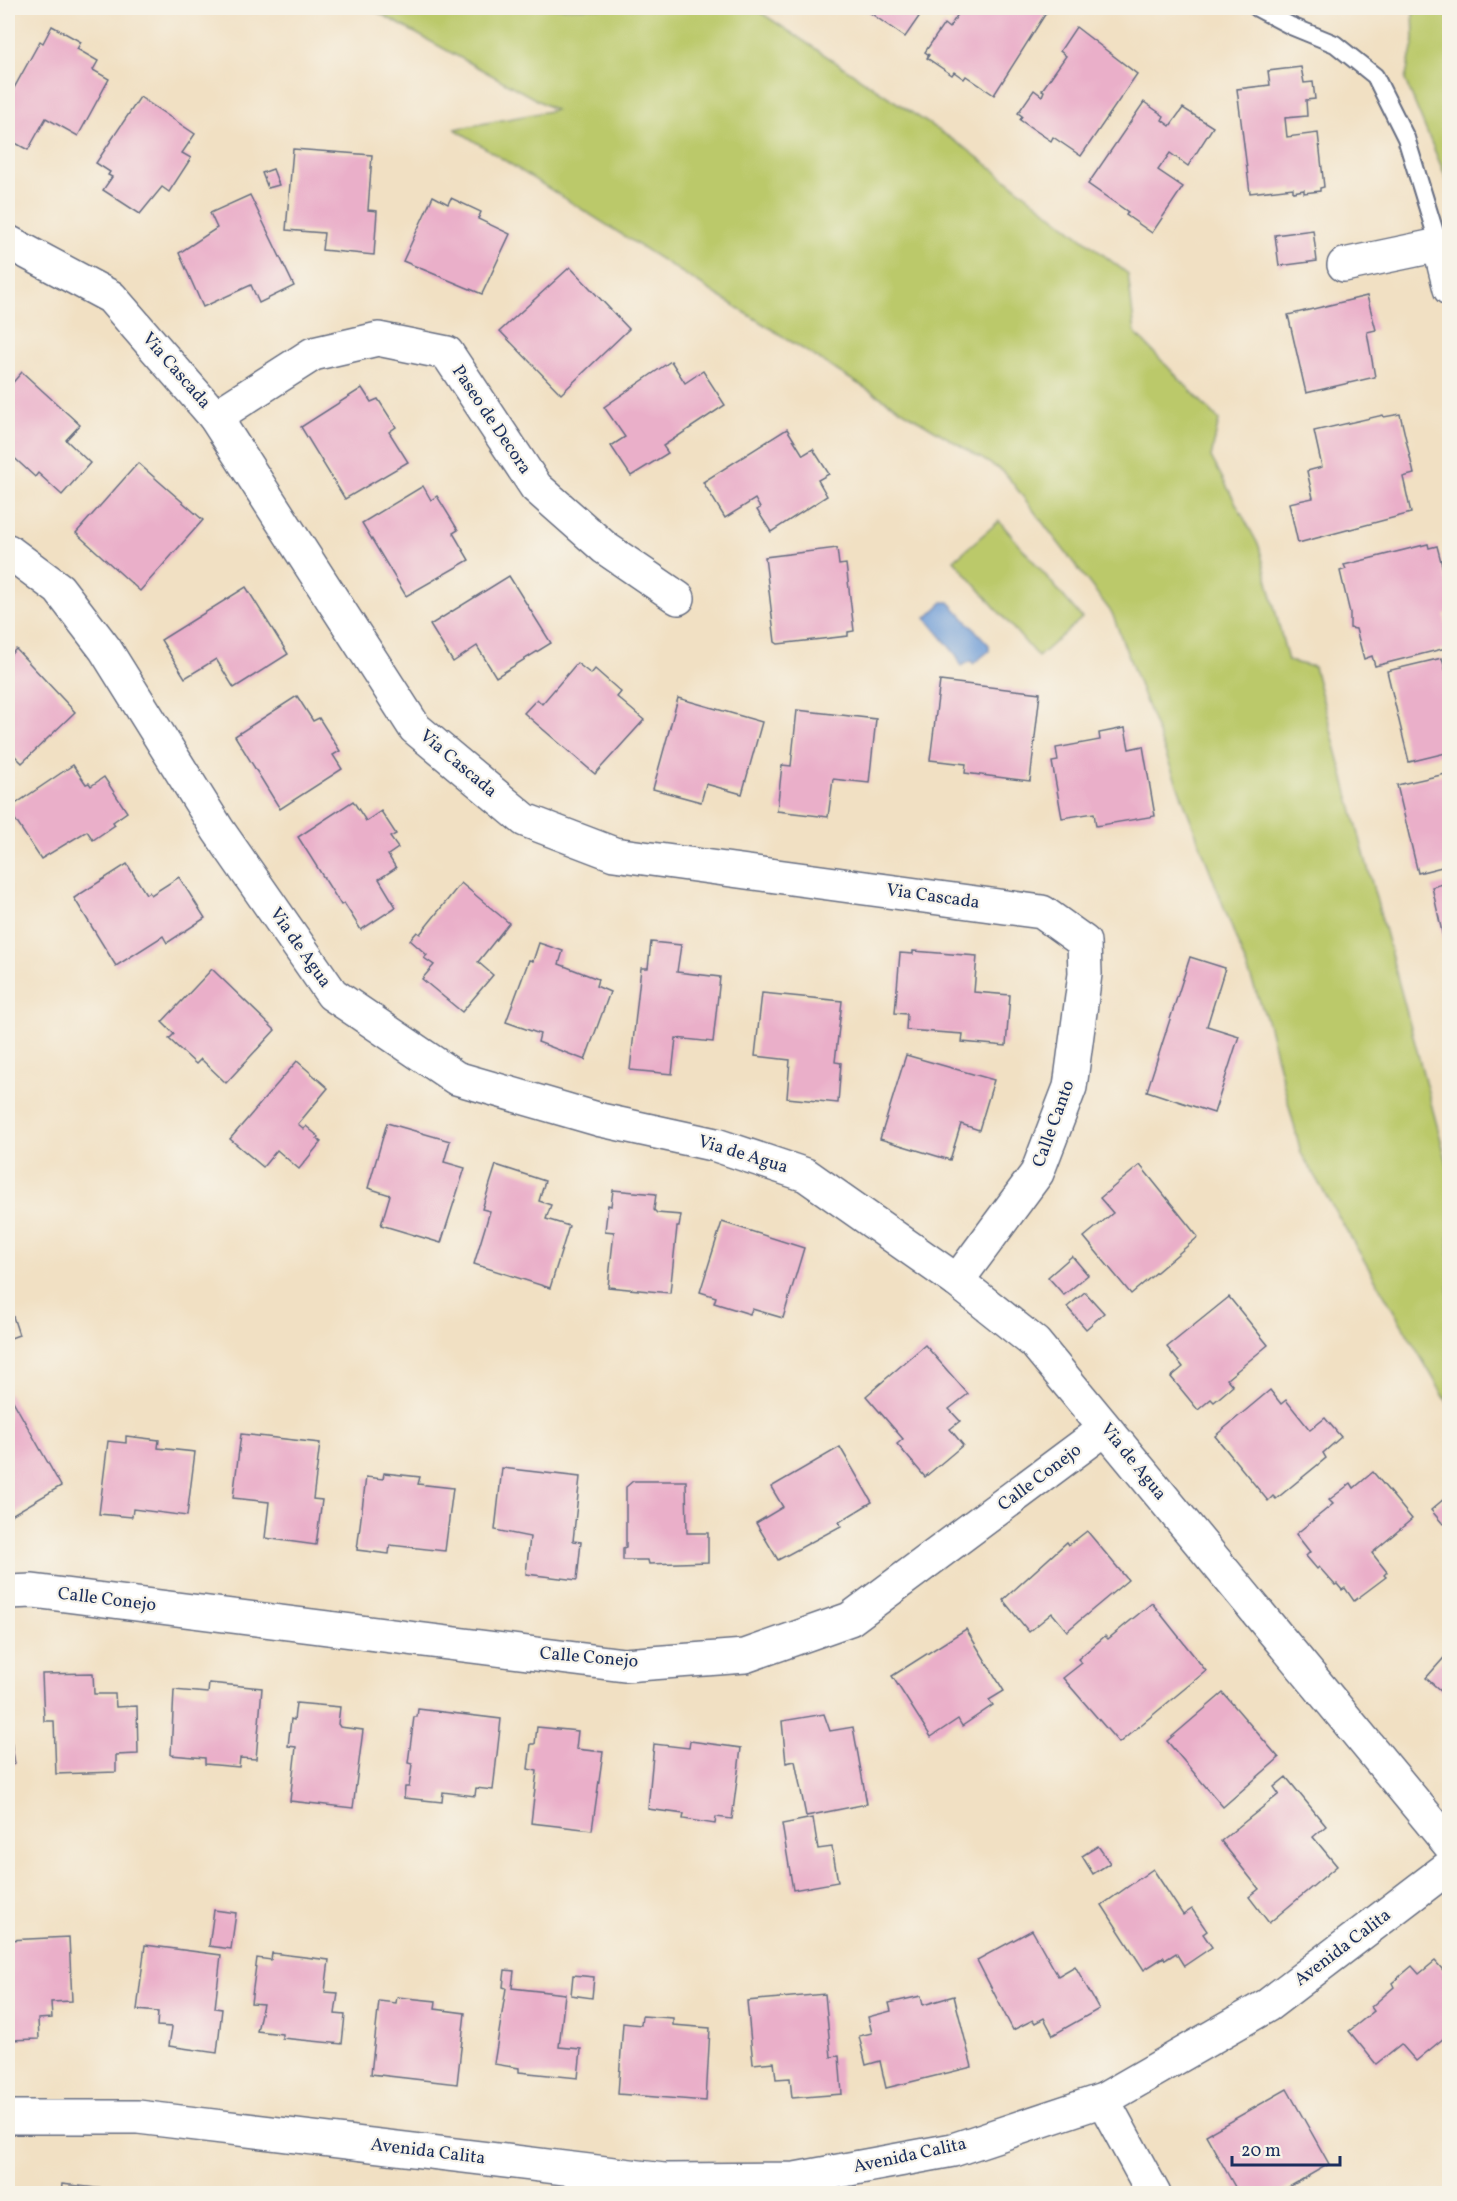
<svg xmlns="http://www.w3.org/2000/svg" width="1457" height="2201" font-family="Vollkorn,serif">
	<style>
		.green { fill: #bbc96b; stroke: #6b7c64; stroke-width: 1.5 }
		.water { fill: #6f9dd7; stroke: #45669a; stroke-width: 1.5 }
		.building { fill: #eaafc9 }
		.lines { fill: none; stroke-linecap: round; stroke-linejoin: round }
		.lane-casing { stroke: #666d81; stroke-width: 20 }
		.street-casing { stroke: #666d81; stroke-width: 36 }
		.secondary-casing { stroke: #666d81; stroke-width: 36 }
		.lane { stroke: #fff; stroke-width: 16 }
		.street { stroke: #fff; stroke-width: 33 }
		.secondary { stroke: #fff; stroke-width: 33 }
		.labels { text-anchor: middle; dominant-baseline: central; stroke-width: 4.5; stroke-linejoin: round; paint-order: stroke }
		.street-label { font-size: 18px; fill: #1b2f5e; stroke: #f7f3e8 }
	</style>
	<rect width="100%" height="100%" fill="#f7f3e8"/>
	<filter id="ink" filterUnits="userSpaceOnUse"><feTurbulence type="fractalNoise" baseFrequency=".0167" numOctaves="2"/><feDisplacementMap in="SourceGraphic" scale="12" xChannelSelector="R" yChannelSelector="G"/><feConvolveMatrix kernelMatrix="1 2 1 2 8 2 1 2 1" color-interpolation-filters="sRGB"/></filter>
	<filter id="wash" filterUnits="userSpaceOnUse"><feTurbulence type="fractalNoise" baseFrequency=".008" numOctaves="4" result="noise"/><feDisplacementMap in="SourceGraphic" scale="24" xChannelSelector="R" yChannelSelector="G"/><feGaussianBlur stdDeviation="1.35" result="paint"/><feColorMatrix in="noise" values="0 0 0 0 0 0 0 0 0 0 0 0 0 0 0 0 0 1.4 0 .05"/><feComposite in="paint" operator="in"/></filter>
	<g filter="url(#wash)">
		<rect width="100%" height="100%" fill="#f1e0c3"/>
		<g class="green">
			<polygon points="370,8 754,8 967,149 1128,274 1135,333 1219,420 1211,457 1259,546 1288,661 1314,667 1449,1170 1449,1405 1301,1153 1268,1023 1112,613 1004,472 847,377 455,129 555,110"/>
			<polygon points="1413,8 1449,8 1449,185 1405,80 1414,40"/>
			<polygon points="999,521 1082,618 1038,657 954,560"/>
		</g>
		<polygon class="water" points="943,602 949,602 989,645 989,651 973,664 971,661 961,666 957,656 926,618"/>
		<g id="blocks">
			<g class="building">
				<polygon points="857,8 925,8 905,37 863,8 862,10"/>
				<polygon points="962,8 1038,8 1046,13 994,95 966,76 964,79 954,72 952,75 927,58 929,55 925,52 944,24 949,28"/>
				<polygon points="52,26 81,42 77,49 98,61 93,70 109,79 78,136 46,118 28,150 8,139 8,99 40,41 43,43"/>
				<polygon points="1076,27 1137,74 1081,156 1053,137 1051,141 1020,120 1022,116 1018,113 1034,90 1042,96 1044,91 1042,90 1066,56 1060,51"/>
				<polygon points="1301,67 1304,83 1313,82 1315,99 1306,100 1307,116 1285,118 1287,137 1318,133 1324,187 1320,188 1320,191 1304,193 1304,190 1293,192 1293,188 1250,193 1237,89 1270,85 1268,71"/>
				<polygon points="140,97 195,134 182,153 191,158 169,192 162,187 140,214 103,190 112,177 108,175 110,172 96,163"/>
				<polygon points="1144,102 1164,116 1162,120 1170,126 1183,108 1213,127 1188,166 1170,153 1158,170 1183,187 1152,233 1126,215 1128,212 1088,184"/>
				<polygon points="293,149 372,155 368,210 377,211 374,255 322,250 324,233 286,230"/>
				<polygon points="273,169 279,185 268,188 262,173"/>
				<polygon points="250,195 294,286 259,303 251,285 203,307 179,253 217,228 210,213"/>
				<polygon points="433,196 448,204 451,198 481,212 478,219 510,234 482,294 403,261"/>
				<polygon points="1313,230 1317,261 1279,266 1275,235"/>
				<polygon points="570,267 629,329 561,394 500,331"/>
				<polygon points="1367,296 1376,330 1367,332 1375,377 1306,393 1288,315"/>
				<polygon points="671,361 685,383 703,371 725,405 663,446 668,453 631,476 611,446 625,437 604,407"/>
				<polygon points="22,372 80,425 66,440 90,463 62,495 38,473 35,477 8,452 8,388"/>
				<polygon points="362,388 371,402 378,399 396,427 389,432 408,462 345,499 301,427"/>
				<polygon points="1400,414 1414,474 1403,477 1411,513 1298,543 1289,503 1313,498 1307,471 1322,467 1314,431 1383,415 1384,417"/>
				<polygon points="787,429 803,455 813,449 829,474 818,480 827,496 771,532 757,510 760,508 755,499 725,518 703,482"/>
				<polygon points="138,463 203,520 140,591 76,533"/>
				<polygon points="423,486 431,500 437,496 458,530 453,533 469,560 406,596 362,523"/>
				<polygon points="1428,544 1429,548 1437,546 1450,596 1450,613 1444,614 1450,647 1375,666 1372,656 1364,659 1356,629 1350,628 1350,613 1340,571 1346,569 1344,565"/>
				<polygon points="837,548 839,565 846,564 854,631 848,632 848,636 778,644 775,642 765,557"/>
				<polygon points="509,576 551,643 496,677 477,646 453,662 430,625"/>
				<polygon points="246,587 288,654 234,688 216,659 185,678 161,640"/>
				<polygon points="16,649 75,712 22,763 8,749 8,657"/>
				<polygon points="1442,658 1450,687 1450,752 1409,762 1387,671"/>
				<polygon points="577,663 591,674 595,669 621,692 617,697 644,720 595,774 524,713 537,699 542,704"/>
				<polygon points="940,681 1040,693 1030,781 965,773 966,764 930,760"/>
				<polygon points="297,696 313,721 319,718 340,751 333,755 342,769 280,809 235,736"/>
				<polygon points="678,698 762,722 742,794 706,784 701,802 653,789"/>
				<polygon points="797,710 876,719 869,783 833,779 828,817 777,811 782,765 791,766"/>
				<polygon points="1125,728 1129,749 1143,746 1155,816 1096,826 1094,813 1062,818 1052,762 1058,761 1056,748 1100,740 1099,733"/>
				<polygon points="73,765 86,784 89,783 91,786 104,777 127,812 113,822 115,825 93,840 87,831 41,859 8,809"/>
				<polygon points="1450,773 1450,865 1418,873 1397,785"/>
				<polygon points="353,801 366,821 381,811 396,834 390,837 398,848 388,855 396,868 379,879 396,907 361,930 344,903 341,905 298,837"/>
				<polygon points="127,864 146,894 149,892 151,895 179,877 205,918 167,943 163,936 116,966 74,898"/>
				<polygon points="1450,882 1450,964 1449,964 1432,887"/>
				<polygon points="461,883 509,923 478,962 493,975 462,1012 422,979 434,965 424,958 427,955 410,940 417,932 420,934"/>
				<polygon points="651,942 681,945 677,972 720,977 713,1042 676,1038 672,1074 630,1070 641,968 648,968"/>
				<polygon points="539,943 563,951 559,964 598,979 596,986 610,992 585,1060 538,1042 540,1034 506,1022 529,960 533,961"/>
				<polygon points="913,951 977,956 974,992 1010,995 1006,1046 962,1042 963,1034 906,1030 907,1014 895,1013 900,953 913,954"/>
				<polygon points="1190,957 1225,968 1207,1026 1239,1036 1214,1113 1147,1091"/>
				<polygon points="212,969 275,1030 226,1083 201,1059 196,1064 169,1039 174,1034 162,1022"/>
				<polygon points="762,993 842,1001 835,1062 841,1063 838,1103 787,1098 790,1060 755,1056"/>
				<polygon points="906,1055 994,1080 979,1130 961,1124 950,1160 880,1139"/>
				<polygon points="297,1061 328,1088 298,1124 304,1129 306,1126 319,1137 317,1139 321,1142 299,1169 277,1150 263,1167 230,1139"/>
				<polygon points="387,1123 450,1141 444,1162 465,1168 441,1243 381,1225 390,1195 368,1188"/>
				<polygon points="496,1165 545,1181 539,1201 551,1205 546,1219 569,1226 550,1288 474,1264 490,1211 482,1209"/>
				<polygon points="1140,1165 1198,1237 1131,1294 1084,1237 1113,1213 1100,1198"/>
				<polygon points="613,1190 656,1194 654,1210 657,1213 681,1215 679,1227 677,1227 670,1293 608,1287 614,1232 605,1231 608,1205 611,1206"/>
				<polygon points="722,1222 804,1248 783,1318 752,1309 750,1314 714,1303 716,1297 700,1292"/>
				<polygon points="1072,1256 1088,1275 1064,1295 1048,1277"/>
				<polygon points="1085,1292 1104,1313 1086,1329 1067,1307"/>
				<polygon points="1229,1297 1268,1345 1227,1379 1233,1386 1214,1402 1211,1399 1198,1410 1171,1377 1183,1367 1167,1347"/>
				<polygon points="8,1301 19,1335 8,1339"/>
				<polygon points="925,1345 968,1394 949,1409 960,1421 950,1429 963,1445 925,1477 897,1444 903,1439 866,1396"/>
				<polygon points="1270,1390 1281,1404 1286,1400 1310,1430 1325,1418 1341,1437 1323,1453 1326,1458 1276,1499 1273,1496 1268,1501 1215,1436"/>
				<polygon points="8,1392 61,1486 8,1517"/>
				<polygon points="241,1434 320,1443 313,1499 322,1500 316,1545 265,1538 269,1502 233,1498"/>
				<polygon points="126,1436 159,1440 158,1448 195,1452 187,1516 133,1509 132,1517 99,1514 108,1441 126,1443"/>
				<polygon points="840,1447 872,1502 839,1522 841,1526 778,1560 756,1523 783,1507 771,1487"/>
				<polygon points="502,1468 580,1477 573,1541 581,1542 577,1580 526,1574 530,1537 495,1530"/>
				<polygon points="1373,1472 1412,1519 1372,1553 1387,1572 1384,1575 1386,1577 1354,1601 1345,1588 1342,1590 1337,1584 1335,1585 1319,1567 1317,1569 1306,1556 1310,1552 1296,1534 1333,1504 1329,1500 1351,1483 1354,1488"/>
				<polygon points="384,1473 420,1477 418,1484 453,1488 445,1551 390,1545 389,1554 357,1550 366,1477 383,1479"/>
				<polygon points="633,1481 686,1481 687,1533 708,1533 708,1562 649,1564 648,1560 623,1560 623,1548 626,1547 626,1487"/>
				<polygon points="1445,1498 1450,1503 1450,1519 1443,1524 1431,1510"/>
				<polygon points="1087,1531 1128,1580 1067,1631 1052,1613 1029,1632 1003,1600 1067,1542 1069,1545"/>
				<polygon points="1152,1603 1206,1671 1119,1743 1063,1678 1082,1663 1078,1659 1105,1636 1108,1639"/>
				<polygon points="966,1629 1004,1691 989,1700 993,1705 962,1726 958,1719 931,1737 892,1676"/>
				<polygon points="1450,1651 1450,1699 1426,1678"/>
				<polygon points="93,1673 94,1694 115,1694 116,1707 137,1706 138,1754 116,1755 116,1772 56,1774 54,1721 44,1721 42,1674"/>
				<polygon points="209,1683 262,1688 256,1759 240,1758 239,1767 205,1764 205,1758 171,1755 174,1690 208,1693"/>
				<polygon points="1223,1693 1279,1758 1223,1807 1167,1741"/>
				<polygon points="296,1703 340,1707 338,1724 340,1727 363,1730 353,1808 290,1801 296,1747 288,1746 291,1719 294,1720"/>
				<polygon points="418,1709 501,1719 493,1790 476,1788 475,1796 443,1792 442,1802 404,1798 405,1787 409,1787 412,1764 408,1763 414,1717 417,1717"/>
				<polygon points="824,1714 830,1731 853,1727 867,1804 806,1816 795,1761 786,1763 782,1721"/>
				<polygon points="8,1723 15,1764 8,1766"/>
				<polygon points="537,1727 578,1731 576,1749 603,1752 592,1830 531,1823 537,1771 528,1769 531,1744 535,1744"/>
				<polygon points="690,1741 741,1748 732,1819 716,1817 715,1824 683,1819 684,1814 648,1809 654,1744 689,1748"/>
				<polygon points="1286,1777 1326,1826 1313,1837 1337,1866 1269,1923 1249,1897 1259,1889 1221,1841 1279,1794 1274,1787"/>
				<polygon points="813,1818 818,1849 832,1847 838,1882 793,1890 782,1824"/>
				<polygon points="1098,1846 1110,1863 1093,1874 1082,1856"/>
				<polygon points="1153,1869 1183,1915 1192,1909 1207,1931 1203,1934 1212,1947 1184,1966 1176,1953 1165,1960 1164,1957 1144,1970 1102,1905"/>
				<polygon points="214,1910 236,1913 231,1949 209,1946"/>
				<polygon points="1032,1930 1058,1976 1075,1966 1099,2009 1053,2035 1044,2018 1035,2023 1033,2020 1013,2030 977,1960"/>
				<polygon points="69,1937 72,2001 51,2002 52,2018 38,2019 39,2039 8,2040 8,1940"/>
				<polygon points="145,1945 221,1955 215,2008 222,2009 217,2053 169,2046 172,2027 157,2026 158,2012 137,2010"/>
				<polygon points="272,1953 329,1960 325,1992 338,1993 335,2014 345,2015 342,2044 282,2038 282,2034 257,2031 263,2004 251,2003 257,1958 271,1960"/>
				<polygon points="1435,1961 1450,1978 1450,2033 1416,2061 1401,2044 1376,2064 1349,2031 1374,2011 1371,2007 1394,1987 1392,1983 1412,1966 1419,1974"/>
				<polygon points="505,1970 514,1971 512,1988 565,1994 559,2047 581,2049 578,2078 519,2072 519,2068 494,2064 506,1988 503,1987"/>
				<polygon points="573,1975 594,1977 592,1998 571,1995"/>
				<polygon points="825,1994 831,2057 839,2056 842,2094 792,2098 790,2078 776,2079 774,2062 753,2064 747,2001"/>
				<polygon points="921,1996 923,2005 954,1996 972,2067 886,2088 880,2061 866,2065 859,2036 872,2033 868,2017 891,2011 889,2003"/>
				<polygon points="397,1997 436,2001 435,2009 465,2013 457,2084 371,2074 379,2001 396,2003"/>
				<polygon points="642,2016 673,2018 673,2025 710,2028 706,2101 618,2094 623,2023 641,2025"/>
				<polygon points="1287,2089 1329,2164 1277,2194 1239,2194 1206,2135"/>
				<polygon points="62,2184 121,2191 121,2194 61,2194"/>
			</g>
		</g>
	</g>
	<g filter="url(#ink)">
		<use href="#blocks" fill-opacity="0" stroke="#666d81" stroke-width="1.5"/>
		<g class="lines">
			<g class="lane-casing">
				<polyline id="lane" points="1257,8 1291,26 1335,44 1375,76 1406,138 1439,245"/>
			</g>
			<g class="street-casing">
				<g id="street">
					<polyline points="8,242 111,297 215,417 415,728 525,820 614,854 1042,912 1084,942 1085,974 1070,1087 1037,1173 957,1281"/>
					<polyline points="1344,265 1439,245 1450,289"/>
					<polyline points="215,417 313,354 378,339 447,353 536,487 605,548 678,598"/>
					<polyline points="8,1592 33,1591 624,1665 745,1656 850,1619 1105,1429"/>
					<polyline points="1103,2100 1154,2194"/>
					<polyline points="8,2117 138,2117 664,2180 795,2179 953,2150 1103,2100 1268,2005 1450,1866"/>
				</g>
			</g>
			<g class="secondary-casing">
				<polyline id="secondary" points="8,551 59,589 105,649 218,830 332,994 456,1078 601,1120 716,1145 806,1175 957,1281 1035,1343 1450,1845"/>
			</g>
			<use href="#lane" class="lane"/>
			<use href="#street" class="street"/>
			<use href="#secondary" class="secondary"/>
		</g>
	</g>
	<g class="labels">
		<g class="street-label">
			<text transform="translate(176 371) rotate(49)">Via Cascada</text>
			<text transform="translate(491 420) rotate(56)">Paseo de Decora</text>
			<text transform="translate(458 764) rotate(40)">Via Cascada</text>
			<text transform="translate(933 897) rotate(8)">Via Cascada</text>
			<text transform="translate(300 948) rotate(55)">Via de Agua</text>
			<text transform="translate(1054 1124) rotate(-70)">Calle Canto</text>
			<text transform="translate(743 1155) rotate(17)">Via de Agua</text>
			<text transform="translate(1133 1462) rotate(51)">Via de Agua</text>
			<text transform="translate(1040 1478) rotate(-37)">Calle Conejo</text>
			<text transform="translate(107 1600) rotate(7)">Calle Conejo</text>
			<text transform="translate(589 1658) rotate(5)">Calle Conejo</text>
			<text transform="translate(1343 1948) rotate(-37)">Avenida Calita</text>
			<text transform="translate(428 2152) rotate(7)">Avenida Calita</text>
			<text transform="translate(910 2156) rotate(-12)">Avenida Calita</text>
		</g>
	</g>
	<rect width="1457" height="2201" fill="none" stroke="#f7f3e8" stroke-width="30"/>
	<path d="M1232 2156v9h108v-9" fill="none" stroke="#1b2f5e" stroke-width="3"/>
	<text x="1241" y="2156" font-size="18" fill="#1b2f5e" stroke="#f7f3e8" stroke-width="4.5" paint-order="stroke">20 m</text>
</svg>
